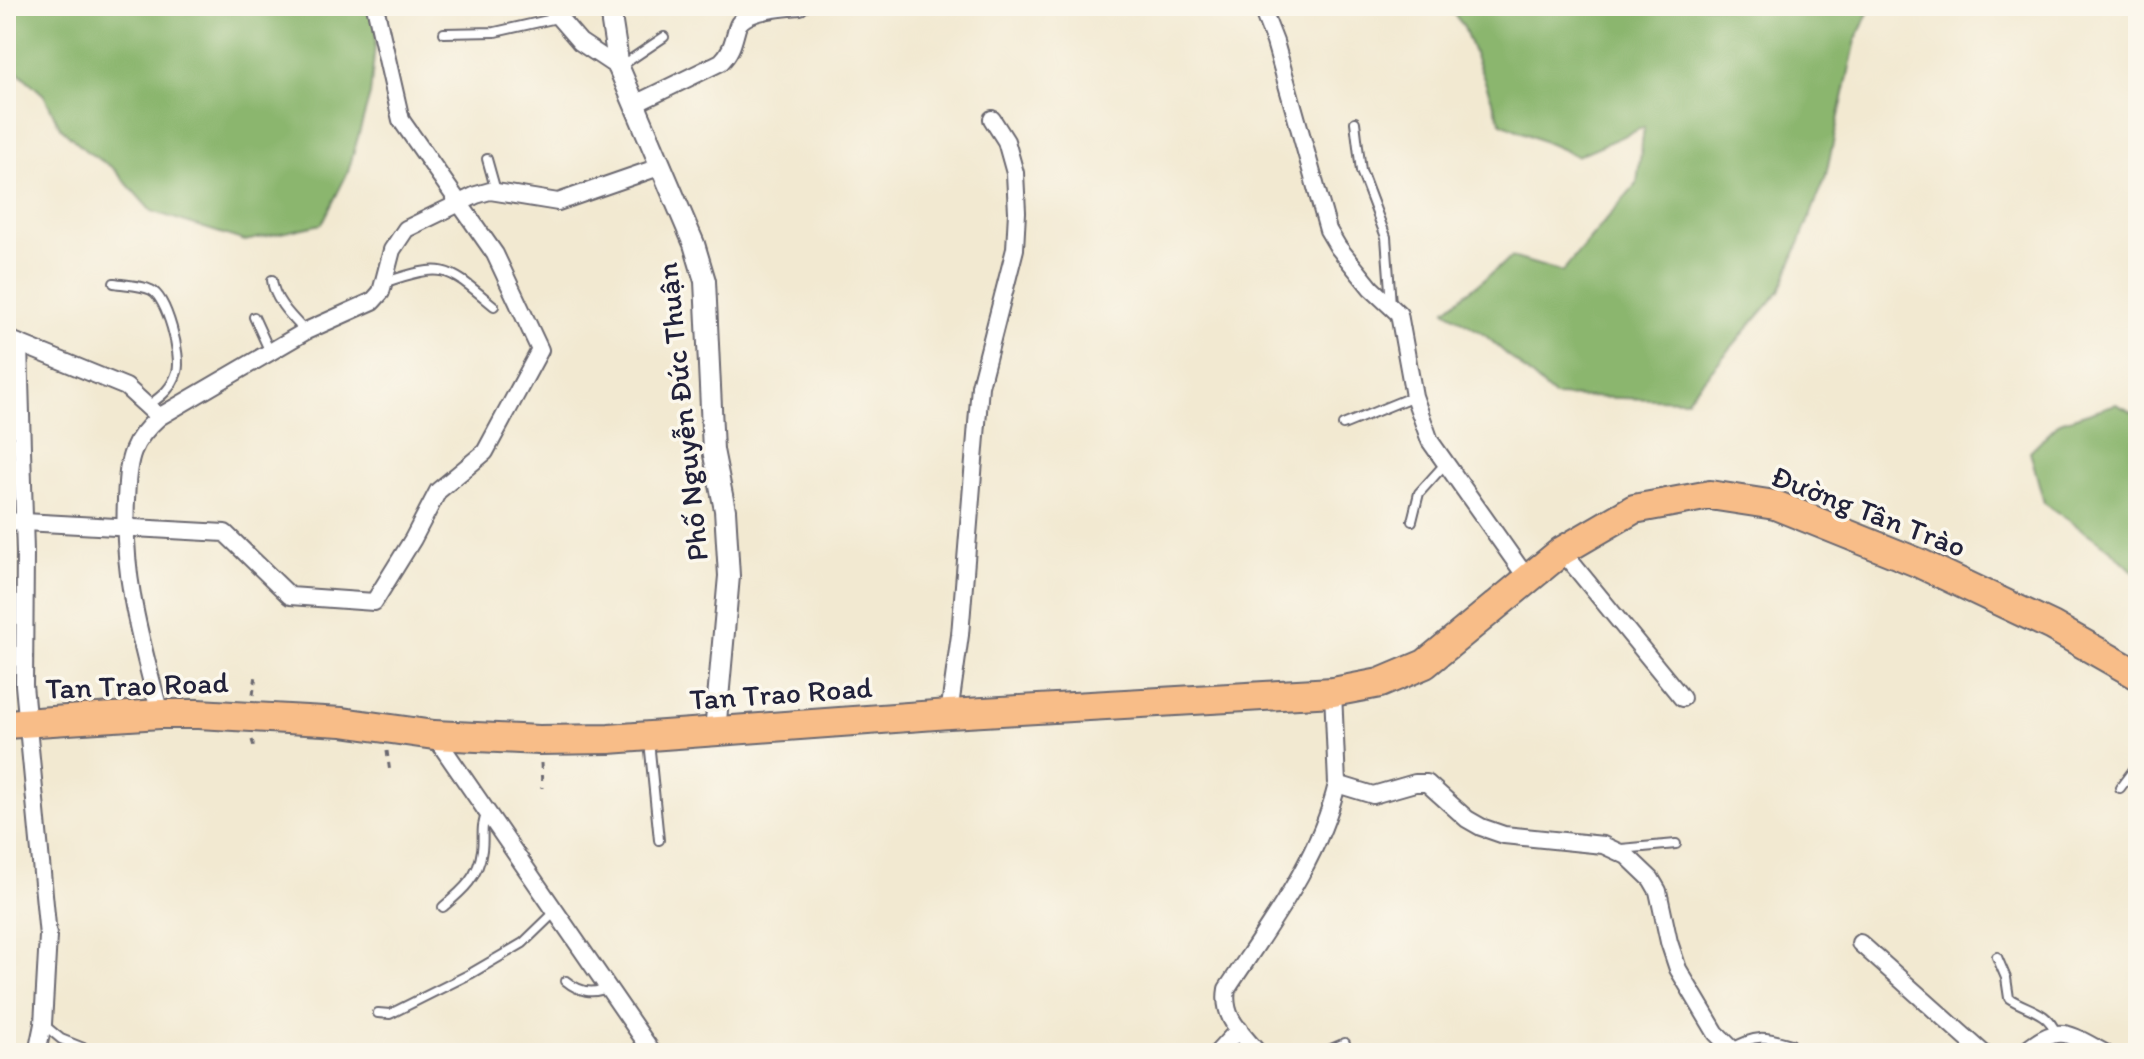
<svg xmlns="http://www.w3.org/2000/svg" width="2144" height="1059" font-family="Itim,sans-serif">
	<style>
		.forest { fill: #8bb66e; stroke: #566c54; stroke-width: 2 }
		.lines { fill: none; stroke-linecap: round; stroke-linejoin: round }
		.service-casing { stroke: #6b6870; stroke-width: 12 }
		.minor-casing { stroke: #6b6870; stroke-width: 20 }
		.tertiary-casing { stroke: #6b6870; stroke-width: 24 }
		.trunk-casing { stroke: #6b6870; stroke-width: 32 }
		.path { stroke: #6b6870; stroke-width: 3; stroke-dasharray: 6 6; stroke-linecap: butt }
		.service { stroke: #fff; stroke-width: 8 }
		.minor { stroke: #fff; stroke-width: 16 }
		.tertiary { stroke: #fff; stroke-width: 20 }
		.trunk { stroke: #f8bd88; stroke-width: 28 }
		.labels { text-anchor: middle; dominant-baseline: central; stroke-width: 7; stroke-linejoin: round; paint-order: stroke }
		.street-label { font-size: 30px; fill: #22223b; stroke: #fbf7ec }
	</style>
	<rect width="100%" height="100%" fill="#fbf7ec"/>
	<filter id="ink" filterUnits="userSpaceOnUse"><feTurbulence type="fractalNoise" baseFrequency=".0125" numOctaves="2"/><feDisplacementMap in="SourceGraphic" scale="16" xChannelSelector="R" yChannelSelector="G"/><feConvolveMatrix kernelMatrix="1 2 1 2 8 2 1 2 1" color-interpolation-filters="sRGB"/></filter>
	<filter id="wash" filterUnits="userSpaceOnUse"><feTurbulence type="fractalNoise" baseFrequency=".006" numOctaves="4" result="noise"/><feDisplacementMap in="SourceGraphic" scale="32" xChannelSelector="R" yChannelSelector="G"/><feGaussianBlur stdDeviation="1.8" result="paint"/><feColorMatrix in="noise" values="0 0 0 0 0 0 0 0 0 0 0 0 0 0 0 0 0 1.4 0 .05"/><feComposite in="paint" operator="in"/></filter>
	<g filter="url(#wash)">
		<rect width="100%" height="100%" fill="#f2e9d1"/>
		<g class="forest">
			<polygon points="10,6 375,6 378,16 370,95 348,172 322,224 245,241 151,211 113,168 86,151 60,127 44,95 6,61 6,14"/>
			<polygon points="1447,6 1871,6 1856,40 1825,179 1780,291 1686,400 1554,396 1486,336 1445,310 1512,257 1562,272 1637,183 1644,127 1577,156 1501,123 1463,25"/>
			<polygon points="2116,404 2138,415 2138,576 2110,549 2044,503 2030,451 2060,422"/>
		</g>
	</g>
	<g filter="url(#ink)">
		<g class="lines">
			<g class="service-casing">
				<g id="service">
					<polyline points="444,33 495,32 557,18"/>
					<polyline points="621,66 664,37"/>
					<polyline points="1355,122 1361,171 1386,237 1391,304"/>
					<polyline points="487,159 496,191"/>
					<path d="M 272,280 C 274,300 291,316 305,331"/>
					<path d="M 386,282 C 446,262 447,267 494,306"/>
					<path d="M 114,283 C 125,285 141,285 151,290 C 167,297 182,356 177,372 C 172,388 162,396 149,405"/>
					<polyline points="254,317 270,352"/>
					<polyline points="1343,425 1414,396"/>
					<polyline points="1412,521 1419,493 1445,464"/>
					<polyline points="649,741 659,840"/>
					<polyline points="2120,788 2138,764"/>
					<polyline points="1621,849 1676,844"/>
					<path d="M 443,907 C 462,891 479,877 482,850 C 484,836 480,827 487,813"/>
					<path d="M 1997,957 L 2006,978 L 2009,998 C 2027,1010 2047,1010 2056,1033"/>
					<path d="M 566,981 C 578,991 593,995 608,987"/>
					<polyline points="378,1013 390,1014 470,974 523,943 555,912"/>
					<polyline points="43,1024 61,1039 96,1053"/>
					<path d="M 1731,1049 C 1755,1034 1765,1036 1791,1044"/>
					<polyline points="1322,1053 1345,1043"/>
				</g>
			</g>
			<g class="minor-casing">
				<g id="minor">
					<polyline points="549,6 580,42 619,68"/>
					<polyline points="1261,6 1275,42 1328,230 1338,247 1371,288 1399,314 1414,396 1430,441 1529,581"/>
					<path d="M 635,104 L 721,62 C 732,51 733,42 737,28 C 742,9 784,8 800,6"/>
					<polyline points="6,338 126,387 159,417"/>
					<polyline points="19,345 25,552 24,685 48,936 43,1024 37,1053"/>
					<polyline points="6,521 225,533 290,596 374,602 413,539 438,491 485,452 540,350 495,254 401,120 375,6"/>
					<polyline points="1562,551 1682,698"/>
					<path d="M 160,714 C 141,640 122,578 126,500 C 127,484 127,466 133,451 C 138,438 149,426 159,417 L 306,331 L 373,301 L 381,292 L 392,250 L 406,229 L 476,195 L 490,191 L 558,202 L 662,166"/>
					<polyline points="949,714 960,635 980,386 1015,249 1017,212 1015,173 1006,141 992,119"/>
					<polyline points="434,735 653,1053"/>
					<polyline points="1337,784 1373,795 1415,783 1427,783 1467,819 1481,827 1504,835 1603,845 1627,856 1651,879 1658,891 1669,942 1678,969 1716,1033 1736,1053"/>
					<polyline points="1860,943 1983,1053"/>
					<polyline points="1217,1053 1239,1029"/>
					<path d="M 1258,1053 C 1241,1032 1222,1018 1227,989 C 1269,925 1319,860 1337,784 L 1333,692"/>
					<path d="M 2023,1053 C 2059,1023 2066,1032 2105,1053"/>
				</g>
			</g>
			<g class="tertiary-casing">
				<polyline id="tertiary" points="612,6 612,23 619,68 694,244 705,281 713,450 725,510 729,576 715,732"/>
			</g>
			<g class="trunk-casing">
				<polyline id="trunk" points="6,724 160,714 198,714 342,722 434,735 539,740 609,739 949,714 1333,692 1380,683 1425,664 1562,551 1634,509 1710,495 1775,505 1919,563 2052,626 2138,675"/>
			</g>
			<g class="path">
				<polyline points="253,695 256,675"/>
				<polyline points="252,740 255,750"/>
				<polyline points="387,751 390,773"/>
				<polyline points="541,763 542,788"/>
				<polyline points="2135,908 2138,908"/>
			</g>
			<use href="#service" class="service"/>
			<use href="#minor" class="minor"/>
			<use href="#tertiary" class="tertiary"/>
			<use href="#trunk" class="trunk"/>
		</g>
	</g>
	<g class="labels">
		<g class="street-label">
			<text transform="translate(682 412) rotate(-96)">Phố Nguyễn Đức Thuận</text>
			<text transform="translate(1869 511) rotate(21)">Đường Tân Trào</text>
			<text transform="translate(137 685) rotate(-2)">Tan Trao Road</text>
			<text transform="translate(781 693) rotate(-4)">Tan Trao Road</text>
		</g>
	</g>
	<rect width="2144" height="1059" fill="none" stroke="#fbf7ec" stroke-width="32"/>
</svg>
